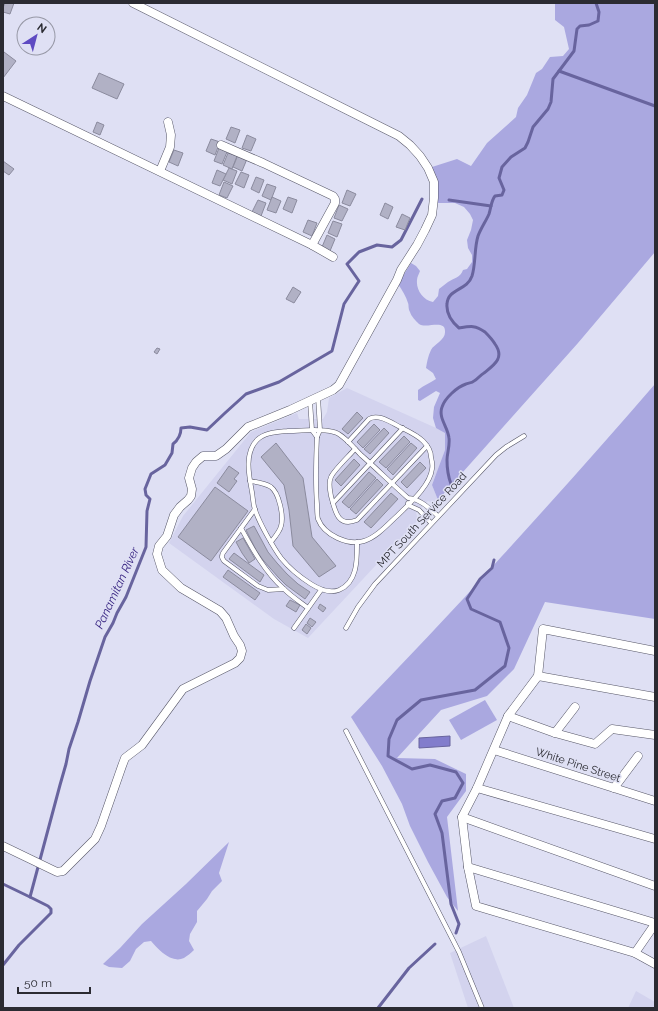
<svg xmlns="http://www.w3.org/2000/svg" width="658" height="1011" font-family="Raleway,sans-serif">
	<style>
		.built { fill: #d3d3ee }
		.green { fill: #aaa8e0 }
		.water { fill: #827dcc; stroke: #68649e }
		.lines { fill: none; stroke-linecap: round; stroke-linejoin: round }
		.stream { stroke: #68649e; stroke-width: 3 }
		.building { fill: #b1b1c5; stroke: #8b8b9e }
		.lane-casing { stroke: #575768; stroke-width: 5 }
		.street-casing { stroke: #575768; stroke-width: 9 }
		.lane { stroke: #fff; stroke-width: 4 }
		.street { stroke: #fff; stroke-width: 8 }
		.labels { text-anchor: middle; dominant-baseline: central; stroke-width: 3; stroke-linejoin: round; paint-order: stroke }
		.street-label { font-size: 11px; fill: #2b2b32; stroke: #dfe0f4 }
		.water-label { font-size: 12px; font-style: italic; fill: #392683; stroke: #dfe0f4 }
	</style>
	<rect width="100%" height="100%" fill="#dfe0f4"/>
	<g class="built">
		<polygon points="347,388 445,432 445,450 432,485 438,500 435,504 428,501 416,513 418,520 308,638 274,619 169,543 183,516 251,432 297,413 299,419 323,419 327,412 329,398"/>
		<polygon points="486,936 514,1008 468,1008 450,953"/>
		<polygon points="636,991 655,1002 655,1008 628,1008"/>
	</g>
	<g class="green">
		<path d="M 555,3 L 655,3 L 655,252 L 578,343 L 438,500 L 432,485 L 445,450 L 445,433 L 436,428 L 433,418 L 434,407 L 440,393 L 436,391 L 420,401 L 418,400 L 418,390 C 424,385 430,383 436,379 L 433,373 L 426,368 C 427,362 428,356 431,350 C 434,344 446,340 445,331 C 445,319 426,329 419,324 C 416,321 411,316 410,312 C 408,309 409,305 408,303 C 406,296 402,290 398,284 L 411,263 L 416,266 L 420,271 C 419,274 417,277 417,280 C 416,290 423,300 433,302 L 438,296 L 439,289 C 442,287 445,284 448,282 C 454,278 460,278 463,270 L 467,269 L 472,262 L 472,255 L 468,248 L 467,240 L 471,230 L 473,220 L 470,214 L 464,207 L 455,203 L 438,203 L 437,185 L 432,167 L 457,159 L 471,166 L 487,143 L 516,117 L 518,108 L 527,95 L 536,73 L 542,69 L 550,57 L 563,56 L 569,49 L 564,27 L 555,20 Z"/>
		<path d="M 655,384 L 655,619 L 545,602 L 514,669 L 487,696 L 441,710 L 397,758 L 435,759 L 466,774 L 466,791 L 447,817 L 458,911 L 447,897 L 428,862 L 410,826 L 402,804 L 382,766 L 351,717 C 402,664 453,611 502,556 C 554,499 605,442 655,384 Z"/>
		<polygon points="485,700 497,720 461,740 449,720"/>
		<path d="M 229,842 L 219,873 L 222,881 L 212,891 L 207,899 L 197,911 L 197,922 L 190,934 L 189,941 L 194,950 C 191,953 187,956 184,958 C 171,964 158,949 151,941 L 144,942 L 136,949 L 130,961 L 122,968 L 109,967 L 103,964 L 120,948 L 142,924 L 186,884 Z"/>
	</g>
	<polygon class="water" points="450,736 450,746 419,748 419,738"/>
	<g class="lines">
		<g class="stream">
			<polyline points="559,71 655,106"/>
			<polyline points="449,200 491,206"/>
			<path d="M 451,484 C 448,476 447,468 447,460 C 447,453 450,446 449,438 C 448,427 438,418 442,407 C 445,398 457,387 466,384 C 468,383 472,383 474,381 C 478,379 480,375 484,373 C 494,365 505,358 495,344 C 492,339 489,336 485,332 C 475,325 471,326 459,328 C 452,322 446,315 447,304 C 448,288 467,291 472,276 C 476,263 474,249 478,236 C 481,228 486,221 489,214 C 491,208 491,201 495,196 L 502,195 L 504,190 L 499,178 L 502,167 L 511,157 L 525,148 L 528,142 L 533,127 L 548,109 L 551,102 L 553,79 L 574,51 L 577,29 L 580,26 L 589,25 L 598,21 L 599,12 L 596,3"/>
			<polyline points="3,884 30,897"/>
			<polyline points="456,933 459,924 451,904 442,833 435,814 442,801 455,798 463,783 456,772 430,765 412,769 388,756 389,739 397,720 421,700 475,690 505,666 509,648 500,622 471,609 467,599 480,579 492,568 494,560"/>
			<path d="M 3,965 L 19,945 L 51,913 L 51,909 L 48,906 L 30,897 L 60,785 L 66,764 L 69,749 L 78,722 L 90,681 L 105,637 L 113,623 L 117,613 L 126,597 L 146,547 L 147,511 L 150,499 L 146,495 L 145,489 L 151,474 L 165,465 L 172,453 L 173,444 C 178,440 181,435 181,428 L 190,427 L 207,430 L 225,413 L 246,394 L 279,382 L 332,351 L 344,304 L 359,281 L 347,264 L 359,252 L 377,245 L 392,247 L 401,240 L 422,199"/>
			<polyline points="378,1008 409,968 435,944"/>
		</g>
	</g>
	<g class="building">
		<polygon points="5,3 14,3 10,14 3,12 3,8"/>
		<polygon points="4,52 16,61 3,78 3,53"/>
		<polygon points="99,73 124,84 117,99 92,88"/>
		<polygon points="97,122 104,125 100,135 93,132"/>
		<polygon points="231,127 240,130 235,143 226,139"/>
		<polygon points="247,135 256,139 251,151 242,148"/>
		<polygon points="211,139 220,142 215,155 206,151"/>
		<polygon points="219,148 227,152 222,164 214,161"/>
		<polygon points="174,150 183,153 178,166 169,162"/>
		<polygon points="228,153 237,156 232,169 223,165"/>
		<polygon points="238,155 247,159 242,171 233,167"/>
		<polygon points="3,161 14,169 9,175 3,171"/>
		<polygon points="229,168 237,171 232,184 223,180"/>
		<polygon points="217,170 226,174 220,186 212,183"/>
		<polygon points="241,172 249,175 244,188 235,184"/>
		<polygon points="256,177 264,180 259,193 251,189"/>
		<polygon points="224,182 233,186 227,198 219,195"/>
		<polygon points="267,184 276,187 271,200 262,196"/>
		<polygon points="347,190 356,194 350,206 342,203"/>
		<polygon points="272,197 281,201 276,213 267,210"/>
		<polygon points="288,197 297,200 292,213 283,209"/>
		<polygon points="258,200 266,203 261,216 252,212"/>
		<polygon points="385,203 393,207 388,219 380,215"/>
		<polygon points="339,205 348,209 342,221 334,218"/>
		<polygon points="402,214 410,218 405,230 396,227"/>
		<polygon points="308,220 317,223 312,236 303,232"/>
		<polygon points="333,221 342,224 337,237 328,233"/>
		<polygon points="327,235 335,239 330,251 322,247"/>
		<polygon points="293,287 301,292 294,303 286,299"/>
		<polygon points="157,348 160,349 157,354 154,352"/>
		<polygon points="357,412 363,418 348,434 342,429"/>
		<polygon points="374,424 380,430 363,448 357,442"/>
		<polygon points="384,428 389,433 370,454 364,449"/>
		<polygon points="404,436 410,442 386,468 379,462"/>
		<polygon points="276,443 303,478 312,537 336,566 319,577 293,546 289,510 284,485 261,457"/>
		<polygon points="411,443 417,448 393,475 387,469"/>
		<polygon points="354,459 360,465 341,486 335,480"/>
		<polygon points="420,462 426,468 407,488 401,482"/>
		<polygon points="229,466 239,473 234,479 237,481 229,492 217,483"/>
		<polygon points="369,472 376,478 349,508 342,502"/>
		<polygon points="377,479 383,485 356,514 350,509"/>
		<polygon points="215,487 248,511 211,561 178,537"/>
		<polygon points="391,493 398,499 371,528 364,522"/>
		<polygon points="254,526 268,552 277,563 287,574 298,584 310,592 305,599 286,585 278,577 263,560 256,550 246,530"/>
		<polygon points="243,538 255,559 249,563 242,553 236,542"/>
		<polygon points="234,553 264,575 260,582 229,559"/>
		<polygon points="228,570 260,593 255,600 223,577"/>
		<polygon points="290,600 300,605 296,612 286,606"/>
		<polygon points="320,604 326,608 323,612 318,608"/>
		<polygon points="310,618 316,622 312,627 307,623"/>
		<polygon points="306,624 311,628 307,634 302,630"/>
	</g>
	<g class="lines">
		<g class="lane-casing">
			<g id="lane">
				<path d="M 318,397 L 320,430 L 317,437 C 316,459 315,482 317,504 C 317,509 317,515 318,519 C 324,535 348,546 364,541 C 377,537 388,524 398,515 C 409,504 430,486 432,469 C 433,465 432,461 431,457 C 431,451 428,446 423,441 C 417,435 408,431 400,427 C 392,423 378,413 369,419 L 348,442"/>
				<polyline points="310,401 312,430 317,437"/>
				<path d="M 355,449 C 349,456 334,470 331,477 C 328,483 330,490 331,496 C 335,510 337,528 357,520 L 427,446"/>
				<path d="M 250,481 C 257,482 265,483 271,487 C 279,493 284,516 281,526 C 280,531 275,537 271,542"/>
				<polyline points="333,503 403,428"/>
				<polyline points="408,503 408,505 419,510 431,523"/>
				<path d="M 255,509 L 223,553 C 221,557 222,558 224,561 L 258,586 L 268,590 L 284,589"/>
				<path d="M 241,528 C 253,550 265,572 284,589 C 291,596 300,602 308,608"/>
				<path d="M 357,542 C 357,559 358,582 339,590 C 329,594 319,589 311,584 C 300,577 289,568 281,558 C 273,547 260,524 255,510 C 253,504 253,498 252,492 C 249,476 244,453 257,440 C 265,432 278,432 288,431 C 303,431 319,428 334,432 C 343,434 354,448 361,455 C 377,469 392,484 408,498 C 420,499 429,508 438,516"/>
				<polyline points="294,628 321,590"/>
				<polyline points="346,628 358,607 375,584 496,455 506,447 524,436"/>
				<polyline points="346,731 459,952 482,1008"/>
			</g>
		</g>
		<g class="street-casing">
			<g id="street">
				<polyline points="3,96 312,245 335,203 335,199 333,196 263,163 221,145"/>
				<polyline points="160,171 170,147 171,135 168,122"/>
				<polyline points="312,245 333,257"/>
				<polyline points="655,651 543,629 538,676 508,716 477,788 462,817 468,867 476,906 635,953 655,964"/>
				<polyline points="538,676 655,697"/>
				<polyline points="508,716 555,733 595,744 612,729 655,735"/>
				<polyline points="555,733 575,707"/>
				<polyline points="494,750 655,801"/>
				<polyline points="477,788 655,839"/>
				<polyline points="614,788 638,756"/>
				<polyline points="462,817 655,886"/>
				<polyline points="3,846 57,872 63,871 95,839 101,826 122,766 125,758 142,745 183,689 235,663 240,658 242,651 240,645 234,636 226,618 220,611 181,588 162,570 157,554 159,546 167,536 174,515 180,507 188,500 191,496 192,489 189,478 192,468 196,462 203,456 216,456 226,449 248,427 290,410 333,390 339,385 397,280 401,270 417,245 425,230 432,215 434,198 434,182 428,168 420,156 410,145 399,136 133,3"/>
				<polyline points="468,867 655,923"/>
				<polyline points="635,953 655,924"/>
			</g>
		</g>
		<use href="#lane" class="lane"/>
		<use href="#street" class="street"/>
	</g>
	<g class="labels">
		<g class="street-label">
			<text transform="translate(422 520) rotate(-47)">MPT South Service Road</text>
			<text transform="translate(578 765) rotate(18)">White Pine Street</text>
		</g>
		<g class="water-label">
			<text transform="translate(117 588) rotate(-65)">Panamitan River</text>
		</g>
	</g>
	<rect width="658" height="1011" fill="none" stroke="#2b2b32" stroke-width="8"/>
	<g transform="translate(36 36) rotate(36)"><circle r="19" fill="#dfe0f4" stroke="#9798a6"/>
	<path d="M0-3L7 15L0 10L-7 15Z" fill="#5e4ac2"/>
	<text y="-6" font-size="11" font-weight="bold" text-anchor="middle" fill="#2b2b32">N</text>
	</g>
	<path d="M18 987v6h72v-6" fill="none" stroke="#2b2b32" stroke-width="2"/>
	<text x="24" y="987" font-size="12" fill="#2b2b32" stroke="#dfe0f4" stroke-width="3" paint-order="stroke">50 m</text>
</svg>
